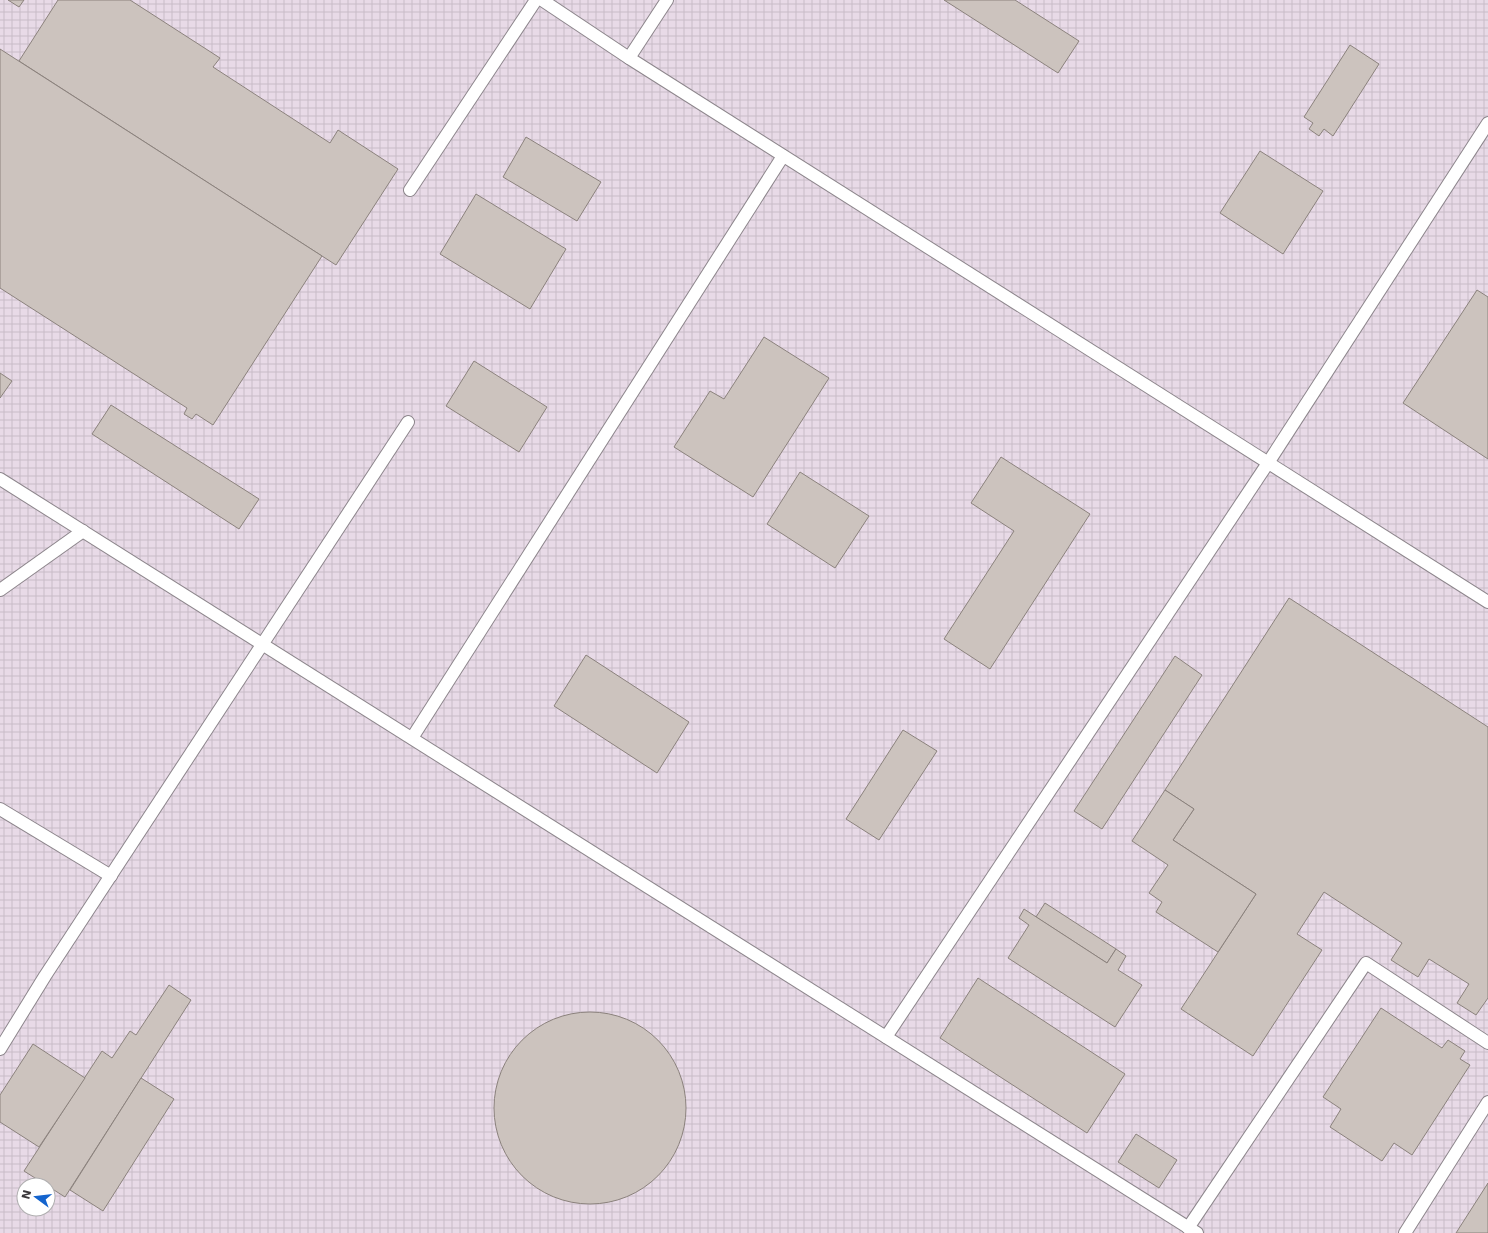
<svg xmlns="http://www.w3.org/2000/svg" width="1488" height="1233" font-family="'DejaVu Sans',sans-serif">
	<style>
		.industrial { fill: url(#industrial-grid); fill-rule: evenodd }
		.building { fill: #ccc3be; stroke: #8b827d }
		.lines { fill: none; stroke-linecap: round; stroke-linejoin: round }
		.service-casing { stroke: #8d868c; stroke-width: 14 }
		.service { stroke: #fff; stroke-width: 12 }
	</style>
	<defs>
		<pattern id="industrial-grid" width="8" height="8" patternUnits="userSpaceOnUse"><rect width="8" height="8" fill="#e8dae7"/><path d="M0 4h8M4 0v8" fill="none" stroke="#c8bcc7"/></pattern>
	</defs>
	<rect width="100%" height="100%" fill="#eee6ed"/>
	<path class="industrial" d="M 0,0 L 1488,0 L 1488,1233 L 0,1233 ZM 24,1185 L 48,1185 L 48,1209 L 24,1209 Z"/>
	<g class="building">
		<polygon points="8,0 24,0 19,7"/>
		<polygon points="58,0 130,0 220,58 213,67 330,143 338,130 398,169 336,265 19,61"/>
		<polygon points="944,0 1015,0 1079,41 1058,73"/>
		<polygon points="1350,45 1379,64 1333,136 1324,129 1319,136 1309,129 1313,123 1304,117"/>
		<polygon points="0,49 322,256 213,425 196,414 192,419 184,414 187,408 0,288"/>
		<polygon points="526,137 601,182 577,221 503,177"/>
		<polygon points="1260,151 1323,191 1283,254 1220,213"/>
		<polygon points="476,194 566,249 530,309 440,254"/>
		<polygon points="1477,290 1488,297 1488,459 1403,403"/>
		<polygon points="764,337 829,378 753,497 674,447 710,391 724,399"/>
		<polygon points="474,361 547,407 519,452 446,406"/>
		<polygon points="0,373 12,381 0,398"/>
		<polygon points="111,405 259,499 239,529 92,434"/>
		<polygon points="1001,457 1090,514 990,669 944,639 1014,531 971,503"/>
		<polygon points="800,472 869,516 835,568 767,524"/>
		<polygon points="1289,598 1488,727 1488,998 1476,1015 1457,1003 1469,984 1429,959 1418,977 1391,960 1402,943 1324,892 1297,934 1322,950 1253,1056 1181,1009 1256,894 1173,840 1194,809 1165,790"/>
		<polygon points="586,655 689,722 657,773 554,706"/>
		<polygon points="1175,656 1202,675 1102,829 1074,811"/>
		<polygon points="903,730 937,751 879,840 846,819"/>
		<polygon points="1165,790 1194,809 1173,840 1256,894 1218,952 1156,912 1162,902 1149,893 1168,865 1132,841"/>
		<polygon points="1045,903 1116,949 1107,963 1036,917"/>
		<polygon points="1024,909 1107,963 1116,949 1126,956 1118,970 1142,985 1115,1027 1008,958 1029,925 1019,918"/>
		<polygon points="978,978 1125,1074 1087,1133 940,1038"/>
		<polygon points="169,985 191,1000 65,1197 24,1171 102,1051 112,1058 130,1031 136,1035"/>
		<polygon points="1381,1008 1442,1048 1448,1040 1465,1051 1460,1059 1470,1065 1412,1155 1394,1143 1382,1161 1330,1127 1341,1109 1323,1097"/>
		<circle cx="590" cy="1108" r="96"/>
		<polygon points="33,1044 85,1078 39,1147 0,1122 0,1095"/>
		<polygon points="141,1078 174,1099 103,1211 70,1190"/>
		<polygon points="1136,1134 1177,1160 1159,1188 1118,1162"/>
		<polygon points="1488,1183 1488,1233 1456,1233"/>
	</g>
	<g class="lines">
		<g class="service-casing">
			<g id="service">
				<polyline points="542,0 629,58 1488,602"/>
				<polyline points="629,58 667,0"/>
				<polyline points="410,190 536,0"/>
				<polyline points="0,479 1197,1233"/>
				<polyline points="0,590 83,531"/>
				<polyline points="412,738 783,156"/>
				<polyline points="0,809 111,876"/>
				<polyline points="886,1037 1268,463 1488,123"/>
				<polyline points="0,1049 45,976 408,422"/>
				<polyline points="1188,1228 1366,963 1488,1043"/>
				<polyline points="1405,1233 1488,1102"/>
			</g>
		</g>
		<use href="#service" class="service"/>
	</g>
	<g transform="translate(36 1197) rotate(285)"><circle r="19" fill="#ffffff" stroke="#b0afb0"/>
	<path d="M0-3L7 15L0 10L-7 15Z" fill="#1464ce"/>
	<text y="-6" font-size="11" font-weight="bold" text-anchor="middle" fill="#3a373a">N</text>
	</g>
</svg>
